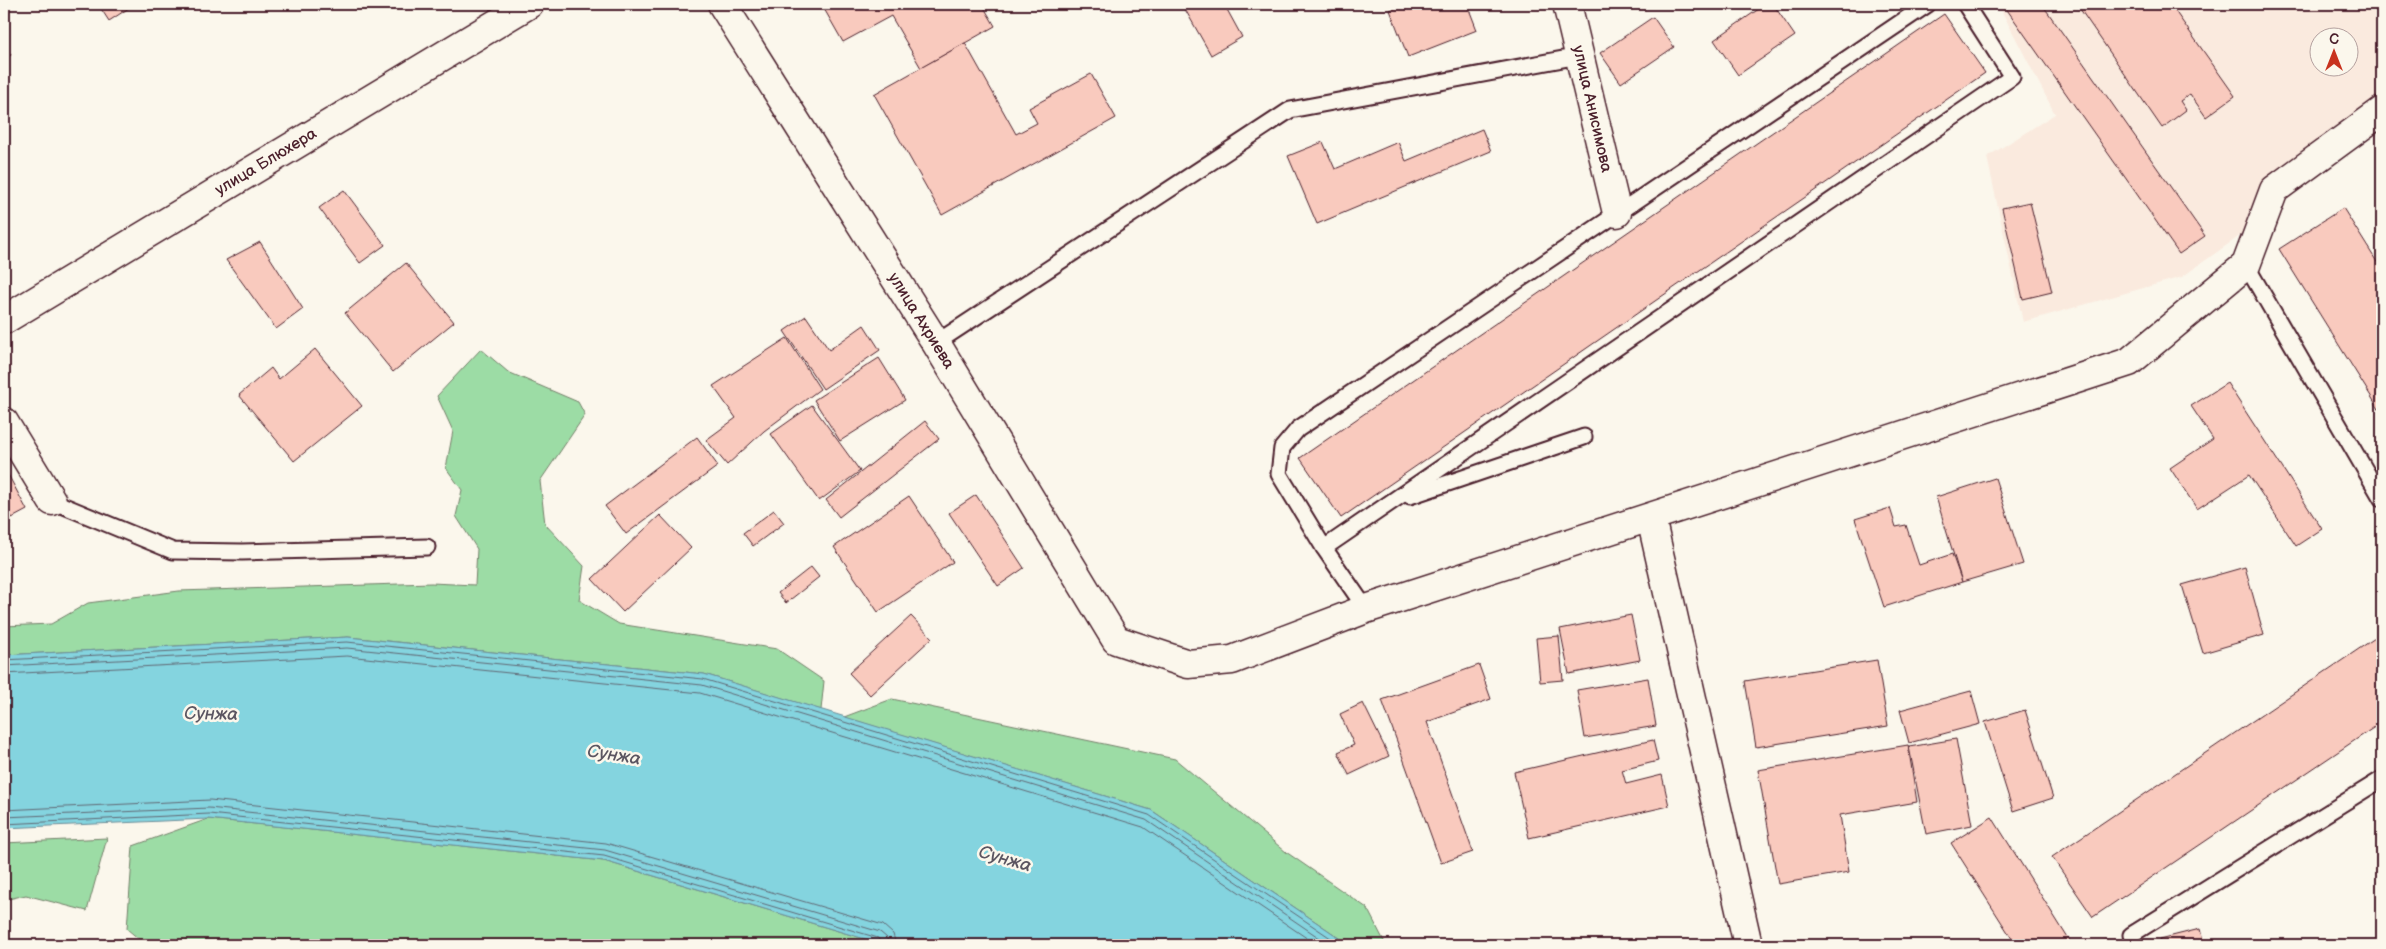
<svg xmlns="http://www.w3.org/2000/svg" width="2386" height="949" font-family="'Balsamiq Sans',sans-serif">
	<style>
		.built { fill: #faeade; fill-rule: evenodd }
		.green { fill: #9cdca5; stroke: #737e68 }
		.water { fill: #84d4df; stroke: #6d8c97 }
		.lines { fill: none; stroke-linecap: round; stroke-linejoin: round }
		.shore { stroke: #616773; stroke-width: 1 }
		.building { fill: #f9cabe; stroke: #4a1f2b }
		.service-casing { stroke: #4a1f2b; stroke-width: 19 }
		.minor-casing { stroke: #4a1f2b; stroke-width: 31 }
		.service { stroke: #fbf7ec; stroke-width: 15 }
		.minor { stroke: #fbf7ec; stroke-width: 28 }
		.labels { text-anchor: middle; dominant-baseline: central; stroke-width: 5; stroke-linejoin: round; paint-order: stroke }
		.street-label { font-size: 16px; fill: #4a1f2b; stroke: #fbf7ec }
		.water-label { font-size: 18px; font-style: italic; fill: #5b5561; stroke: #fbf7ec }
	</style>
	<rect width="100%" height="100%" fill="#fbf7ec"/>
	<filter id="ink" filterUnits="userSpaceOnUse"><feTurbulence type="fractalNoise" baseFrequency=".02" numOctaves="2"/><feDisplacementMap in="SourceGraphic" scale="10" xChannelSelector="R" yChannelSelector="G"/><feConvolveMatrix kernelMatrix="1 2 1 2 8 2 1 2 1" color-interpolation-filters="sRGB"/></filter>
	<g filter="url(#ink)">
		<path class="built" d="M 1998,4 L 2382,4 L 2382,95 L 2265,179 L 2241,235 L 2182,277 L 2023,322 L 1987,157 L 2055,114 ZM 2318,38 L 2348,38 L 2348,68 L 2318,68 Z"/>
		<g class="green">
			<polygon points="481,349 508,372 578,402 585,415 540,481 545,524 584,566 579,600 619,624 777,649 824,681 821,710 704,674 348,637 4,655 4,626 51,624 88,603 179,591 431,583 475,585 477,549 456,516 462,490 446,468 453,431 437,396"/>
			<polygon points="892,699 1175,759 1286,852 1367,908 1386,945 1350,945 1151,810 844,717"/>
			<polygon points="208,819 604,861 885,945 146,945 127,929 133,846"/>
			<polygon points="107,838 87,911 26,895 4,900 4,843"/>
		</g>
		<polygon class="water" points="348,637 704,674 1151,810 1350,945 885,945 604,861 208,819 4,828 4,655"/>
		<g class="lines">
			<g class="shore">
				<polyline points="4,660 347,642 703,679 1149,815 1341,945"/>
				<polyline points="4,666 347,648 702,685 1146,820 1330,945"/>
				<polyline points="4,674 347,656 700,693 1143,827 1317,945"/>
				<polyline points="4,810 210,800 606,843 883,925 893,934 896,945"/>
				<polyline points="4,817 209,808 605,850 880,932 887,938 888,945"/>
				<polyline points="4,824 209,814 604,856 878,938 882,945"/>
			</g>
		</g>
		<g class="building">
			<polygon points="98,4 135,4 109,21"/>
			<polygon points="829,4 982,4 995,26 921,68 891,16 843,42 823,7"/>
			<polygon points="1182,4 1224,4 1242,37 1211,55"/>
			<polygon points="1405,4 1467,4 1477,30 1408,57 1390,10"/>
			<polygon points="1766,4 1773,4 1795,36 1738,75 1714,40"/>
			<polygon points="2003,4 2042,4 2205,236 2179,254"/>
			<polygon points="2088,4 2111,4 2112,6 2116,4 2170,4 2235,96 2206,117 2190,94 2180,101 2186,110 2162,128 2080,9"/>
			<polygon points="1944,14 1985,73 1341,518 1300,458"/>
			<polygon points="1653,17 1674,47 1621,83 1600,53"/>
			<polygon points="4,43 11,55 4,60"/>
			<polygon points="965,43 1016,134 1037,123 1029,108 1091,74 1116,118 942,215 874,94"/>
			<polygon points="1482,129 1491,151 1317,224 1288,156 1323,142 1335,169 1398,142 1406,161"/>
			<polygon points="344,190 385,245 360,263 319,208"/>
			<polygon points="2030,202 2052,292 2023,299 2002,208"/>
			<polygon points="2343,208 2382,270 2382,414 2279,249"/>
			<polygon points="260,242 303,309 276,329 226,260"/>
			<polygon points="406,263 454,322 393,372 345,313"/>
			<polygon points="806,316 829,350 864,325 880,350 823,389 784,331"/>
			<polygon points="787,338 820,389 764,431 727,465 706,440 736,418 713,386"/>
			<polygon points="315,349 362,406 294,461 239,395 271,368 279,379"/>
			<polygon points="879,358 905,400 840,441 814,400"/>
			<polygon points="2227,383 2322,529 2296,546 2249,475 2197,509 2170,468 2213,439 2191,406"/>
			<polygon points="812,405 860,471 819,501 771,434"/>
			<polygon points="925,421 939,439 839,517 826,500"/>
			<polygon points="697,437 718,466 626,534 605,506"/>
			<polygon points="4,467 27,510 12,518 4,502"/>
			<polygon points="1995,478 2023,564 1962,582 1936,497"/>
			<polygon points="976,495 1024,568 998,586 949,513"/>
			<polygon points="909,496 953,562 878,612 834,547"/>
			<polygon points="1890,508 1896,527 1906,525 1919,565 1952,554 1962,582 1884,607 1855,519"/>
			<polygon points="774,510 784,523 753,546 743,533"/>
			<polygon points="660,515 691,548 623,612 592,579"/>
			<polygon points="811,567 819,577 786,603 778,593"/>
			<polygon points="2245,567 2264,635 2203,653 2182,585"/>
			<polygon points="1631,615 1640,660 1569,674 1560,629"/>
			<polygon points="911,616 932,638 870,695 849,673"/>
			<polygon points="1559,636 1563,680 1540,682 1536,638"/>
			<polygon points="2375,638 2382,650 2382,722 2093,917 2052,857"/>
			<polygon points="1877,660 1888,726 1756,747 1745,681"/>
			<polygon points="1479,665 1491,699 1427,722 1473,852 1441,863 1382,700"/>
			<polygon points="1648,678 1656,726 1585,738 1577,690"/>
			<polygon points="1971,691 1980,724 1909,743 1900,710"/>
			<polygon points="1363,703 1389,756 1349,775 1338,752 1354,745 1340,714"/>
			<polygon points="2025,710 2053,798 2013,811 1985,722"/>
			<polygon points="1956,739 1972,825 1926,834 1909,747"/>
			<polygon points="1653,740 1658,761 1622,770 1626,784 1662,775 1669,806 1529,838 1514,772"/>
			<polygon points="1908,745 1917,802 1840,815 1849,872 1778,884 1758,770"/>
			<polygon points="1992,817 2071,943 2066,945 2016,945 1951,843"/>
			<polygon points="2200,929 2204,945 2162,945 2160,939"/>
			<polygon points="2107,940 2108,945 2091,945"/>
		</g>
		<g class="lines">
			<g class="service-casing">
				<g id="service">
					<polyline points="2246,265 2382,499"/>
					<polyline points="936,343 1290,110 1579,56"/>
					<polyline points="1410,496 1584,437"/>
					<polyline points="52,501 173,551 242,552 427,547"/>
					<polyline points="1324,548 2012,77 1965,4"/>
					<polyline points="1366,609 1324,548 1279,474 1282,448 1298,429 1928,4"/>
					<polyline points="2131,935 2382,779"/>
				</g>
			</g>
			<g class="minor-casing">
				<g id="minor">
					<polyline points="722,4 936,343 1116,640 1188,664 1232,660 1366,609 2129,362 2246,265 2274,190 2382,111"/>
					<polyline points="1567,4 1617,213"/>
					<polyline points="4,320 529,4"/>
					<polyline points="4,422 52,501"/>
					<polyline points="1651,518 1748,945"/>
				</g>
			</g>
			<use href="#service" class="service"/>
			<use href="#minor" class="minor"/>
		</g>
	</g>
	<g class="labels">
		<g class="street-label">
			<text transform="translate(1592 109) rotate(77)">улица Анисимова</text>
			<text transform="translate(266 162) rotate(-31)">улица Блюхера</text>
			<text transform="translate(921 321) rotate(58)">улица Ахриева</text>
		</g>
		<g class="water-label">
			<text transform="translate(211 714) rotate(1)">Сунжа</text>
			<text transform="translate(614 755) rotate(9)">Сунжа</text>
			<text transform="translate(1005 859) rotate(16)">Сунжа</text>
		</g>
	</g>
	<rect width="2386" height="949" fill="none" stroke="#fbf7ec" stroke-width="20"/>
	<rect x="10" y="10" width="2366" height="929" fill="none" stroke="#4a1f2b" stroke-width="2" filter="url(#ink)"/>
	<g transform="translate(2334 52)"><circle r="24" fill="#fbf7ec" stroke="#b4a19f"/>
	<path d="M0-4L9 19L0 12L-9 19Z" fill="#c8321e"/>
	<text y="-8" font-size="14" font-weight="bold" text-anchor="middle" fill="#4a1f2b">С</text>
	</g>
</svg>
